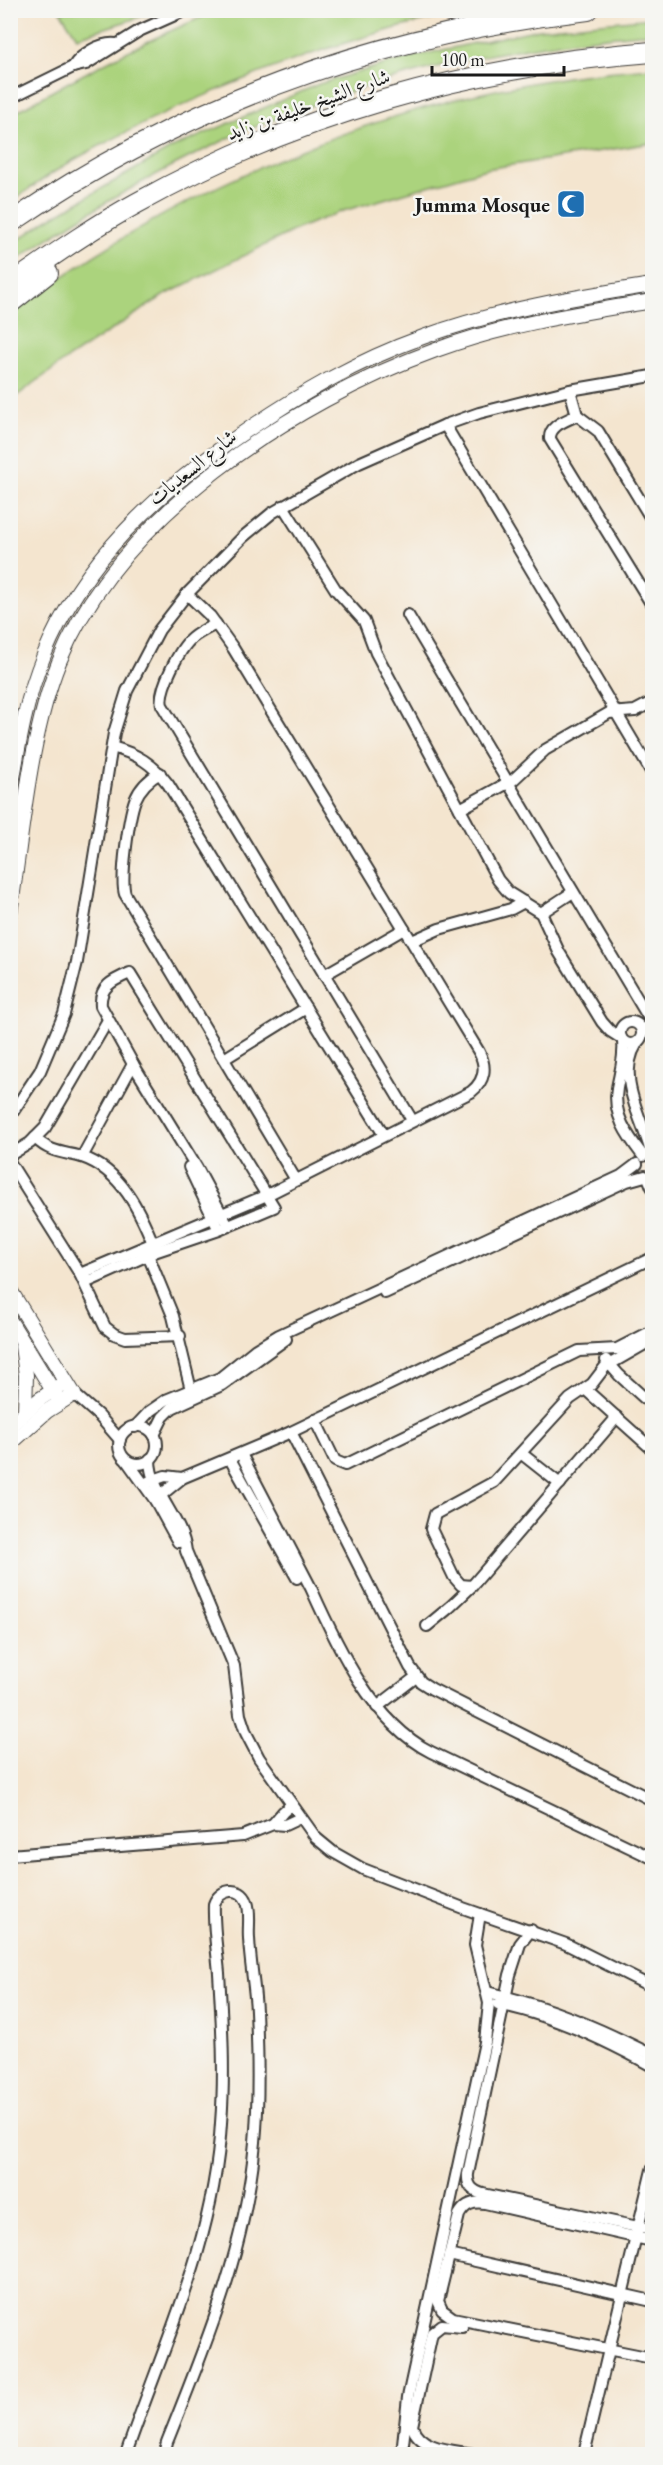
<svg xmlns="http://www.w3.org/2000/svg" width="663" height="2465" font-family="'EB Garamond',Amiri,serif">
	<style>
		.green { fill: #abd37d; stroke: #64784c; stroke-width: 1.5 }
		.lines { fill: none; stroke-linecap: round; stroke-linejoin: round }
		.minor-casing { stroke: #3c3a37; stroke-width: 14 }
		.tertiary-casing { stroke: #3c3a37; stroke-width: 16 }
		.motorway-casing { stroke: #3c3a37; stroke-width: 22 }
		.minor { stroke: #fff; stroke-width: 10 }
		.tertiary { stroke: #fff; stroke-width: 14 }
		.motorway { stroke: #fff; stroke-width: 20 }
		.labels { text-anchor: middle; dominant-baseline: central; stroke-width: 5; stroke-linejoin: round; paint-order: stroke }
		.street-label { font-size: 21px; fill: #1c1c1c; stroke: #f6f6f2 }
		.poi-label { font-size: 21px; font-weight: bold; fill: #1c1c1c; stroke: #f6f6f2; text-anchor: end }
	</style>
	<rect width="100%" height="100%" fill="#f6f6f2"/>
	<filter id="ink" filterUnits="userSpaceOnUse"><feTurbulence type="fractalNoise" baseFrequency=".0167" numOctaves="2"/><feDisplacementMap in="SourceGraphic" scale="12" xChannelSelector="R" yChannelSelector="G"/><feConvolveMatrix kernelMatrix="1 2 1 2 8 2 1 2 1" color-interpolation-filters="sRGB"/></filter>
	<filter id="wash" filterUnits="userSpaceOnUse"><feTurbulence type="fractalNoise" baseFrequency=".008" numOctaves="4" result="noise"/><feDisplacementMap in="SourceGraphic" scale="24" xChannelSelector="R" yChannelSelector="G"/><feGaussianBlur stdDeviation="1.35" result="paint"/><feColorMatrix in="noise" values="0 0 0 0 0 0 0 0 0 0 0 0 0 0 0 0 0 1.4 0 .05"/><feComposite in="paint" operator="in"/></filter>
	<g filter="url(#wash)">
		<rect width="100%" height="100%" fill="#f4e5cf"/>
		<g class="green">
			<polygon points="60,11 159,11 77,37"/>
			<path d="M 217,11 L 470,11 C 337,37 198,92 79,157 C 55,170 33,186 11,202 L 11,115 C 77,76 145,40 217,11 Z"/>
			<path d="M 652,18 L 652,33 C 526,42 399,70 282,117 C 263,124 244,130 227,139 C 152,174 79,216 11,264 L 11,245 L 47,220 L 172,148 L 319,84 L 406,58 L 539,29 Z"/>
			<path d="M 652,68 L 652,143 L 486,169 L 343,211 L 299,228 L 163,296 L 67,359 L 11,400 L 11,314 C 191,176 425,83 652,68 Z"/>
		</g>
	</g>
	<g filter="url(#ink)">
		<g class="lines">
			<g class="minor-casing">
				<g id="minor">
					<path d="M 73,67 C 81,54 101,42 116,44"/>
					<polyline points="10,98 73,67 86,64 139,31 186,10"/>
					<polyline points="570,390 577,415 598,431 652,520"/>
					<path d="M 577,415 C 566,421 549,425 550,439 L 652,605"/>
					<polyline points="445,425 652,773"/>
					<polyline points="283,506 336,590 364,621 376,653 498,880 509,893 541,913 559,952 602,1022 610,1031 621,1038"/>
					<polyline points="408,615 647,1015"/>
					<path d="M 216,624 C 208,628 199,632 192,638 C 180,648 158,690 162,705 L 412,1120"/>
					<path d="M 112,747 C 137,754 152,763 168,784 L 384,1135"/>
					<path d="M 160,773 C 149,779 140,788 135,800 C 129,816 120,879 125,894 L 296,1180"/>
					<polyline points="460,809 513,780 545,750 609,713 635,711 652,702"/>
					<polyline points="541,913 573,892"/>
					<polyline points="412,941 439,929 511,909 524,902"/>
					<polyline points="324,975 404,929"/>
					<circle cx="631" cy="1033" r="11"/>
					<polyline points="642,1033 652,1022"/>
					<path d="M 623,1041 C 625,1057 620,1072 617,1088 C 612,1115 628,1136 643,1156"/>
					<path d="M 637,1043 C 614,1079 645,1121 652,1157"/>
					<polyline points="224,1059 306,1008"/>
					<polyline points="10,1116 40,1071 64,1014 77,962 114,733 127,691 159,630 187,594 243,537 272,513 359,463 445,425 479,413 570,390 652,376"/>
					<path d="M 35,1138 C 50,1153 64,1152 82,1157 C 121,1170 140,1211 154,1246"/>
					<polyline points="10,1155 30,1143 45,1128 108,1020"/>
					<polyline points="82,1157 133,1064"/>
					<polyline points="10,1163 80,1274 105,1327 114,1334 125,1338 180,1336"/>
					<polyline points="189,1167 216,1224"/>
					<polyline points="648,1177 652,1187"/>
					<polyline points="148,1255 173,1316 192,1394"/>
					<path d="M 80,1274 L 267,1195 L 471,1092 C 485,1081 487,1067 479,1052 L 233,648 L 210,616 L 187,594"/>
					<path d="M 85,1283 L 157,1251 L 219,1230 L 274,1207 L 130,973 C 114,980 99,986 101,1006 L 133,1064 L 197,1168 L 228,1226"/>
					<polyline points="385,1293 627,1181 645,1176"/>
					<polyline points="606,1360 619,1375 652,1405"/>
					<polyline points="585,1389 652,1449"/>
					<polyline points="74,1394 99,1416 120,1440"/>
					<polyline points="315,1420 335,1461 345,1465 579,1351 617,1349 652,1331"/>
					<circle cx="138" cy="1445" r="19"/>
					<polyline points="135,1427 150,1411 166,1400 220,1378 256,1349 279,1335 621,1176 637,1164"/>
					<polyline points="291,1432 410,1667 421,1682 432,1689 652,1800"/>
					<polyline points="154,1435 163,1417 172,1408 222,1385 286,1339"/>
					<path d="M 241,1454 L 311,1588 C 337,1646 373,1723 431,1752 L 652,1858"/>
					<polyline points="522,1454 560,1484"/>
					<path d="M 150,1459 C 150,1493 182,1518 186,1551 L 234,1666 L 240,1715 L 246,1733 L 259,1758 L 316,1838 L 333,1852 L 363,1869 L 463,1908 L 566,1944 L 652,1987"/>
					<polyline points="230,1459 297,1578"/>
					<polyline points="127,1461 155,1500 178,1542"/>
					<polyline points="148,1482 165,1476 182,1478"/>
					<polyline points="155,1500 182,1478 291,1432 652,1258"/>
					<polyline points="472,1586 461,1585 454,1577 431,1529 435,1514 494,1482 570,1399 592,1384 605,1367 652,1340"/>
					<polyline points="427,1626 450,1607 472,1586 617,1417"/>
					<polyline points="377,1707 416,1677"/>
					<polyline points="273,1824 285,1825 300,1818"/>
					<polyline points="10,1855 243,1836 273,1824 283,1812 291,1805"/>
					<path d="M 531,1930 L 520,1944 L 510,1975 L 468,2174 C 467,2185 472,2191 483,2194 L 652,2230"/>
					<path d="M 487,1992 C 547,2006 597,2027 652,2055"/>
					<path d="M 498,2004 C 553,2015 604,2039 652,2066"/>
					<path d="M 652,2241 L 485,2203 C 473,2201 465,2204 459,2215 L 438,2301 L 442,2310 L 453,2318 L 652,2358"/>
					<polyline points="449,2255 652,2301"/>
					<path d="M 462,2327 L 442,2325 L 432,2333 L 412,2426 C 420,2450 452,2450 473,2454"/>
					<path d="M 126,2454 C 164,2343 214,2243 221,2123 C 225,2073 222,2023 219,1973 C 217,1950 213,1927 214,1904 C 219,1889 241,1885 247,1902 C 251,1912 248,1928 249,1938 C 250,1963 255,1987 256,2011 C 258,2054 259,2099 255,2142 C 246,2248 206,2345 167,2442 L 164,2454"/>
					<polyline points="402,2454 408,2397 485,2042 489,2003 475,1945 480,1914"/>
					<polyline points="584,2454 652,2170"/>
				</g>
			</g>
			<g class="tertiary-casing">
				<g id="tertiary">
					<path d="M 10,796 C 18,748 25,700 44,655 C 83,560 157,492 240,435 C 298,395 356,361 423,337 C 497,310 575,297 652,285"/>
					<path d="M 10,913 C 22,834 29,737 59,662 C 119,516 292,402 436,350 C 506,324 580,313 652,301"/>
					<polyline points="10,1290 74,1394 47,1411 10,1444"/>
					<polyline points="10,1321 60,1402"/>
					<polyline points="22,1346 26,1375 25,1412"/>
					<polyline points="10,1426 40,1399 60,1386"/>
				</g>
			</g>
			<g class="motorway-casing">
				<g id="motorway">
					<path d="M 10,223 C 184,104 380,34 588,10"/>
					<path d="M 10,285 C 52,256 93,227 137,203 C 295,115 472,65 652,52"/>
					<polyline points="10,303 48,273"/>
				</g>
			</g>
			<use href="#minor" class="minor"/>
			<use href="#tertiary" class="tertiary"/>
			<use href="#motorway" class="motorway"/>
		</g>
	</g>
	<defs>
		<g id="mosque-square" transform="scale(1.5)"><rect x="-9" y="-9" width="18" height="18" rx="4" fill="#1f6fb2" stroke="#f6f6f2"/><path d="M3.5-4.9A6 6 0 1 0 3.5 4.9A5 5 0 1 1 3.5-4.9Z" fill="#fff"/></g>
	</defs>
	<g fill-rule="evenodd">
		<use href="#mosque-square" x="571" y="204"/>
	</g>
	<g class="labels">
		<g class="street-label">
			<text transform="translate(308 104) rotate(-20)">شارع الشيخ خليفة بن زايد</text>
			<text transform="translate(192 467) rotate(-39)">شارع السعديات</text>
		</g>
		<g class="poi-label">
			<text x="550" y="204">Jumma Mosque</text>
		</g>
	</g>
	<rect width="663" height="2465" fill="none" stroke="#f6f6f2" stroke-width="36"/>
	<path d="M432 66v9h132v-9" fill="none" stroke="#1c1c1c" stroke-width="3"/>
	<text x="441" y="66" font-size="18" fill="#1c1c1c" stroke="#f6f6f2" stroke-width="4.5" paint-order="stroke">100 m</text>
</svg>
